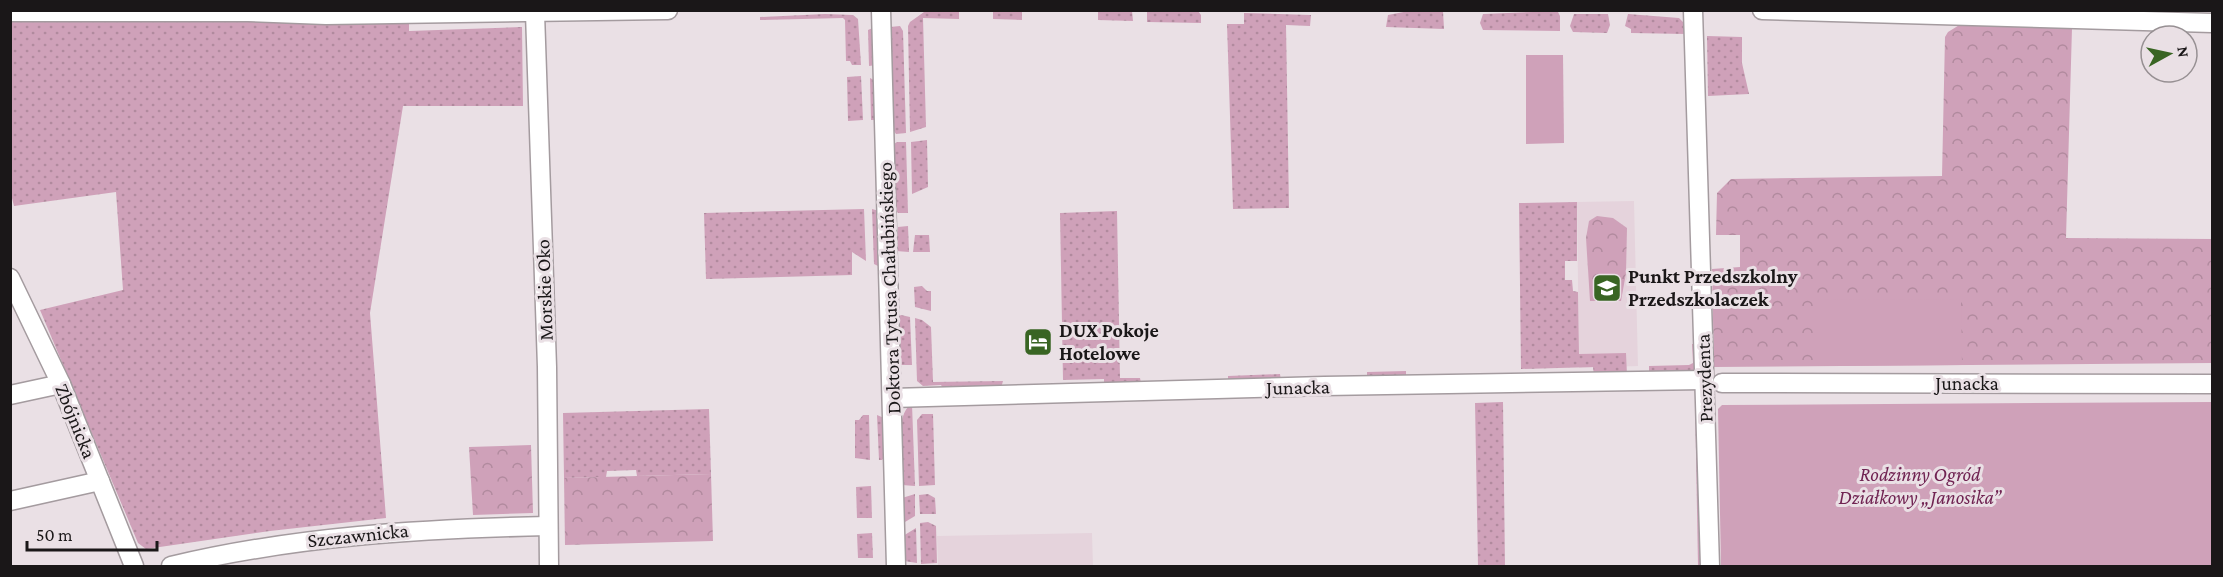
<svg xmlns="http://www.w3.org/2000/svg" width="2223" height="577" font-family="'Crimson Pro',serif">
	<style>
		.built { fill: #e5d3dc }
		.grass { fill: url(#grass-dots) }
		.forest { fill: url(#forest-crowns) }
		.garden { fill: #cfa1b9 }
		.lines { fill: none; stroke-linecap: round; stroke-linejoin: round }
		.minor-casing { stroke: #a49b9f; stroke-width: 21 }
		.minor { stroke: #fff; stroke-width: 18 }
		.labels { text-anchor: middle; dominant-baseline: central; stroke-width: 6; stroke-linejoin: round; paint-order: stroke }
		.poi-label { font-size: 20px; font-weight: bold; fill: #1a1718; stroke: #eae0e5; text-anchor: start }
		.street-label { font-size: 20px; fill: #1a1718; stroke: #eae0e5 }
		.park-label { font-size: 20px; font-style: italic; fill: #702352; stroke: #eae0e5 }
	</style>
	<defs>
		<pattern id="grass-dots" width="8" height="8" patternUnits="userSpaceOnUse" patternTransform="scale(1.5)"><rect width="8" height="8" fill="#cfa1b9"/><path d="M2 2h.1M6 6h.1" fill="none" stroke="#b18a9e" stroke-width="1.8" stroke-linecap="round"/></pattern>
		<pattern id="forest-crowns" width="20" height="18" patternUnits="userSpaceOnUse" patternTransform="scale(1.5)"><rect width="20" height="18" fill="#cfa1b9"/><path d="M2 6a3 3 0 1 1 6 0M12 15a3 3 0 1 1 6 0" fill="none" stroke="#b18a9e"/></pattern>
	</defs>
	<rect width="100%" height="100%" fill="#eae0e5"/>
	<g class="built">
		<polygon points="1634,201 1638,366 1579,368 1577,202"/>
		<polygon points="1092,533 1093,566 938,566 937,536"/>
	</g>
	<g class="grass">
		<polygon points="1414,10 1443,11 1444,29 1386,27 1388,15"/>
		<polygon points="993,11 1022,11 1022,20 993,19"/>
		<polygon points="1098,11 1132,11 1133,21 1098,20"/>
		<polygon points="1147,11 1198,11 1201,15 1201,23 1147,22"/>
		<polygon points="924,12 959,12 959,19 923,18 926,127 910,132 908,26 910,22"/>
		<polygon points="1533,12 1558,12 1560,16 1560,31 1483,30 1480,23 1483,14"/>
		<polygon points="1244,13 1311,15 1310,26 1286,25 1289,208 1233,209 1227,24 1244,24"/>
		<polygon points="825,14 853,15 858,19 861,65 852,65 850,61 846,61 845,20 843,18 760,20 760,17"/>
		<polygon points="1574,14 1608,14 1610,25 1607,33 1573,32 1570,26"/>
		<polygon points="1628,14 1679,18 1686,25 1686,34 1631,33 1631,29 1625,26"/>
		<polygon points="11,21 409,22 409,31 522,27 523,106 403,106 370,313 386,518 270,531 146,549 138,543 40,310 123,290 116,192 14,206 11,194"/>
		<polygon points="900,26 903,31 906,133 896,134 894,131 890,27"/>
		<polygon points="875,27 876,65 869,66 868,30"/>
		<polygon points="1707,36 1742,37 1742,63 1749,94 1708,96"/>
		<polygon points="861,76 863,120 848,121 847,77"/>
		<polygon points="870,78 876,81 877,117 874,120 871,120"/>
		<polygon points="927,140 928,187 912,194 911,142"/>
		<polygon points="897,142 906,142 908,213 898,213 896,210 894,144"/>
		<polygon points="1577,202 1577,261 1565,261 1565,280 1572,280 1573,291 1578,292 1579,354 1626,353 1627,375 1594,375 1593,367 1521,369 1519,203"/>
		<polygon points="864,209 866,261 852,252 852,275 706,279 704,213"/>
		<polygon points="872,209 879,211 880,264 878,266 874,264"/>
		<polygon points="1117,211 1120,378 1140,378 1141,383 1104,386 1104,379 1063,380 1060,213"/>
		<polygon points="908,226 909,252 896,251 898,227"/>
		<polygon points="915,235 929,235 930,252 913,252"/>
		<polygon points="922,286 927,291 931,291 931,311 915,307 914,287"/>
		<polygon points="901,315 910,317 912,365 899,365 898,317"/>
		<polygon points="915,318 922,320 931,327 933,382 1003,381 1001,388 945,391 941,385 923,386 917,381"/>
		<polygon points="1692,344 1696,344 1696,370 1692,372 1651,375 1649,372 1649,366 1689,365 1693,363"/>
		<polygon points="1406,371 1406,379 1367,380 1367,372"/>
		<polygon points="1280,374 1281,381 1228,382 1228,376"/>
		<polygon points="1695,399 1699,399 1703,566 1698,566"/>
		<polygon points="1503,402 1505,566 1478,566 1475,403"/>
		<path d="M 912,404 L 915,486 L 902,485 C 902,465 893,414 912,404 Z"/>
		<polygon points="709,409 711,474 637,476 636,470 607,471 606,477 564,478 563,413"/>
		<polygon points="922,414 933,414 935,485 919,486 917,420"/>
		<polygon points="863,415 869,415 870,460 855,458 855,420 859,420"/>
		<polygon points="877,415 884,418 885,457 882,460 879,460"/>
		<polygon points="871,486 872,518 857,518 856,487"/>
		<polygon points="915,494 915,516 905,522 903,521 902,498"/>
		<polygon points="928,494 935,498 936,514 920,514 919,495"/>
		<polygon points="928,522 936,526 937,563 921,564 920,523"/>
		<polygon points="916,528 917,563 904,561 903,536"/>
		<polygon points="872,533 873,558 858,558 857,534"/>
	</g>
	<g class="forest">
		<polygon points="1961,24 2072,28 2066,238 2212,239 2212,363 1714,367 1712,269 1740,267 1740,235 1716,235 1717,193 1731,179 1942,176 1945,37 1948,32"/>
		<polygon points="1597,216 1613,218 1627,228 1626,273 1621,301 1590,301 1586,238 1589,221"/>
		<polygon points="531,445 533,513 473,515 469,447"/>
		<polygon points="711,474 713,541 565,545 564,478"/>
	</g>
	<g class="garden">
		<polygon points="1526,55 1563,55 1564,143 1526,144"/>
		<polygon points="1817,299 1961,300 1962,365 1817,366"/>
		<polygon points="2212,402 2212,566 1721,566 1718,409 1722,405"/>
	</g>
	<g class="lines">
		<g class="minor-casing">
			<g id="minor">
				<polyline points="881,10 896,566"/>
				<polyline points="1693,10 1710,566"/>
				<polyline points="1762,10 2212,23"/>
				<polyline points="10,12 249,12 326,15 668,10"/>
				<polyline points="535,13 547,367 549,566"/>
				<polyline points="10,278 61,384 134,566"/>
				<polyline points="1722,383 2212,384"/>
				<polyline points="10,395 61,384"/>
				<polyline points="892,398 1324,386 1704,380"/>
				<polyline points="10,501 100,481"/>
				<path d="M 171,566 C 296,536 420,529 548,526"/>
			</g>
		</g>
		<use href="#minor" class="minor"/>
	</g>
	<defs>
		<g id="school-square" transform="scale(1.5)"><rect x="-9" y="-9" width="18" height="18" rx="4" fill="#396523" stroke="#eae0e5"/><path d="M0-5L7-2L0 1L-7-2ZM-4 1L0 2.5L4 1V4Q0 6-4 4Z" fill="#fff"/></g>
		<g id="hotel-square" transform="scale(1.5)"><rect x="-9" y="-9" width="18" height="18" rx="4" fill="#396523" stroke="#eae0e5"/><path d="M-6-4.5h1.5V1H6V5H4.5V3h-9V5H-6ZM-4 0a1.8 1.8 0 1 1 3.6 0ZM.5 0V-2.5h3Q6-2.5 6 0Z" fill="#fff"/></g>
	</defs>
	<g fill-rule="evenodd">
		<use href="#school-square" x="1607" y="288"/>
		<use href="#hotel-square" x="1038" y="342"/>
	</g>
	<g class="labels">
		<g class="poi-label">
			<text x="1628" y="276">Punkt Przedszkolny<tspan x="1628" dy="23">Przedszkolaczek</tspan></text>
			<text x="1059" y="330">DUX Pokoje<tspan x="1059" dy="23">Hotelowe</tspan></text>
		</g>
		<g class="street-label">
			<text transform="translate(889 288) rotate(-92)">Doktora Tytusa Chałubińskiego</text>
			<text transform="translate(544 290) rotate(-92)">Morskie Oko</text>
			<text transform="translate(1704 378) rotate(-92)">Prezydenta</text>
			<text x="1967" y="383">Junacka</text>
			<text transform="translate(1298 387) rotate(-1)">Junacka</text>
			<text transform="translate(76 421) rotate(68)">Zbójnicka</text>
			<text transform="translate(358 535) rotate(-6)">Szczawnicka</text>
		</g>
		<g class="park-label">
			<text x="1920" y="474">Rodzinny Ogród<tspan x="1920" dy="23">Działkowy „Janosika”</tspan></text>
		</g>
	</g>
	<rect width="2223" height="577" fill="none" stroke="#1a1718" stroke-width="24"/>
	<g transform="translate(2169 54) rotate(82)"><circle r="28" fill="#eae0e5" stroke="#979093" stroke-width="1.5"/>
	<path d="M0-4.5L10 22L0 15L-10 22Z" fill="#396523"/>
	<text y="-9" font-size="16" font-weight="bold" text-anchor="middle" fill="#1a1718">N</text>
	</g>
	<path d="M27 541v9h130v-9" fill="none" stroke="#1a1718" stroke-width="3"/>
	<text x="36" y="541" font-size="18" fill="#1a1718" stroke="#eae0e5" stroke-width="4.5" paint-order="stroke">50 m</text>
</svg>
